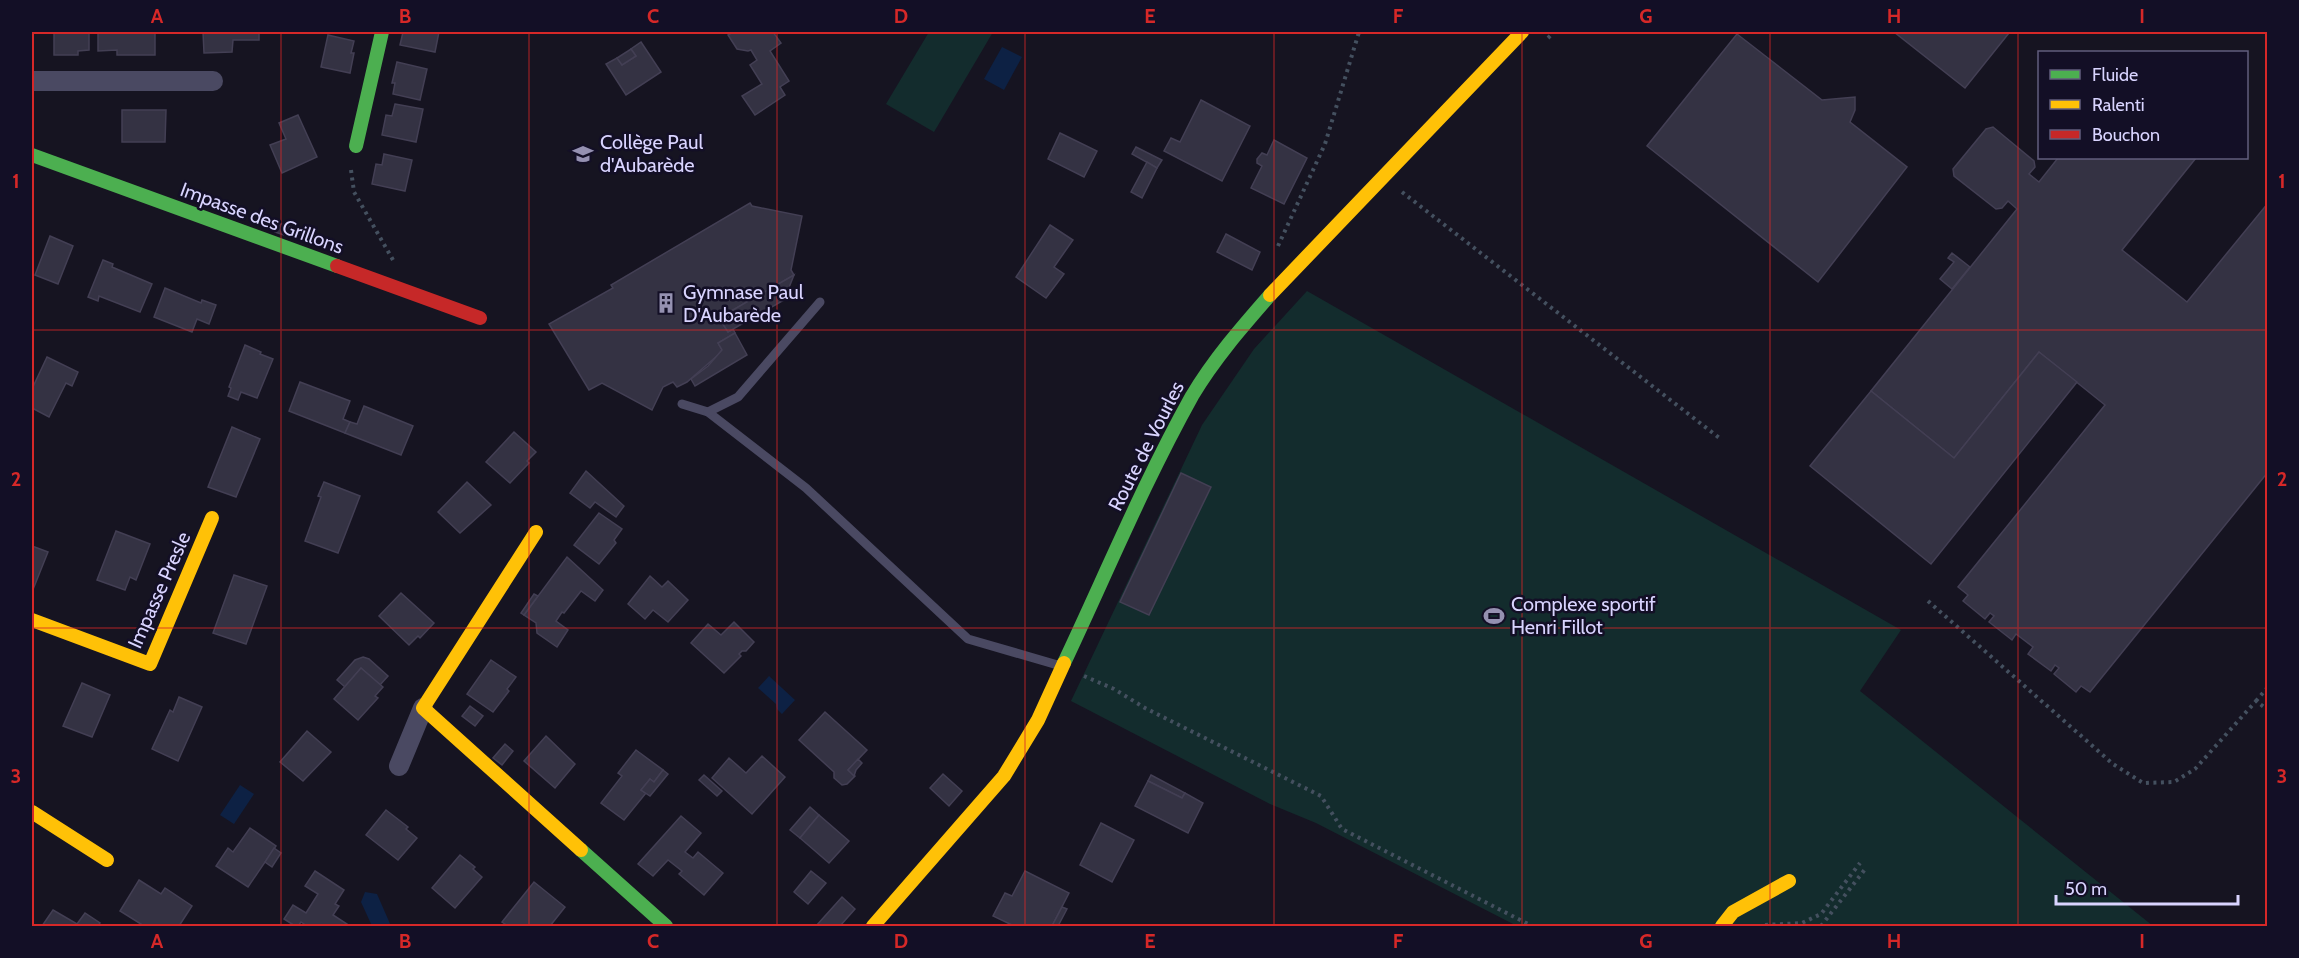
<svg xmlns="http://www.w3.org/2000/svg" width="2299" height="958" font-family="Cabin,sans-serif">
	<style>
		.green { fill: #132c2d }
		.water { fill: #0d2144 }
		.building { fill: #343243; stroke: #433f54; stroke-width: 1.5 }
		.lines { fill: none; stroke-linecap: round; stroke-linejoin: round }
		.path { stroke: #44505f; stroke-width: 4; stroke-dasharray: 3 4.5; stroke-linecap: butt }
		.lane { stroke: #4a4962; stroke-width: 9 }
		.street { stroke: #4a4962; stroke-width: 20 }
		.fast { stroke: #4caf50; stroke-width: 14 }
		.slow { stroke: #ffc107; stroke-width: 14 }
		.jam { stroke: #c62828; stroke-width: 14 }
		.grid { fill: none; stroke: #d62828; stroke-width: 1.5; stroke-opacity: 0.55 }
		.labels { text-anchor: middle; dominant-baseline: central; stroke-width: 5; stroke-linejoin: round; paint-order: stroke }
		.poi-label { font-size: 20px; fill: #d9d4ff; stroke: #130f26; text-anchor: start }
		.street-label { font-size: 20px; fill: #d9d4ff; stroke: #130f26 }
		.neatline { fill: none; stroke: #d62828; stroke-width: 2 }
		.grid-label { font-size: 20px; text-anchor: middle; font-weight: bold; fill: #d62828 }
	</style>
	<rect width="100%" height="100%" fill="#161421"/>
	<g class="green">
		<polygon points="929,32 993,32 934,132 886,104"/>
		<polygon points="1307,291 1901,630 1860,691 2153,926 1517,926 1316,823 1270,804 1071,701 1202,425 1254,349"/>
	</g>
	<g class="water">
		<polygon points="1002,47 1022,57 1004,90 984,79"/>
		<polygon points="769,676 795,700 782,714 777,709 776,704 758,688"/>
		<polygon points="240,785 254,794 234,824 220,815"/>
		<polygon points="365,892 377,894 391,926 372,926 361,902"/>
	</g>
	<g class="building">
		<polygon points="54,32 89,32 89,50 78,51 78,55 54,55"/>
		<polygon points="98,32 155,32 155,55 117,55 117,50 98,51"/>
		<polygon points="203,32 259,32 259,40 233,40 232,52 204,53"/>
		<polygon points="403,32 439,32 435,52 400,45"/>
		<polygon points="733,32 773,32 781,43 770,51 789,81 780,87 785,95 755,115 742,96 762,84 750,65 757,60 751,50 748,51 737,49 728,35"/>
		<polygon points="1894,32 2009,32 2009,33 1965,88"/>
		<polygon points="1737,34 1822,100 1855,97 1855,110 1850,122 1907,167 1818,282 1647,146"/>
		<polygon points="328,35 354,41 351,53 354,53 350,73 321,67"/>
		<polygon points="641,42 661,72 626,95 606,64 617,58 622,65 636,56 631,49"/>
		<polygon points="631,49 636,56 622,65 617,58"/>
		<polygon points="397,62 427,69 420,100 393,94 395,83 392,83"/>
		<polygon points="1201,100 1250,126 1222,181 1164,151 1171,138 1180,142"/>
		<polygon points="395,104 423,109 416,142 382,135 386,115 392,116"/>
		<polygon points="122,110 166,110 165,142 122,142"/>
		<polygon points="298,115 317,157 282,173 270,145 286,139 279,123"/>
		<polygon points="1993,127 2034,161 2035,167 2029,174 2039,182 2058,158 2196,158 2122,250 2187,302 2268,203 2268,472 2090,692 2081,686 2076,692 2054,674 2059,668 2055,665 2051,671 2028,654 2033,647 2016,634 2012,640 1989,622 1994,616 1990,613 1985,619 1963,601 1968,595 1958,587 2105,405 2039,352 1954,458 1871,391 2017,209 2008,201 2002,208 1996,209 1954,176 1953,169 1986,129"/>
		<polygon points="1060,133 1097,151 1084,177 1048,159"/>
		<polygon points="1274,140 1307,158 1284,204 1251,188 1262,166 1257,163 1257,159 1262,153 1267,155"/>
		<polygon points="1136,147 1162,160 1157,168 1132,154"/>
		<polygon points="384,154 412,160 405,191 372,184 376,164 382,165"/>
		<polygon points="1147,162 1157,168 1142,198 1131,192"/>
		<polygon points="750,203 752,206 802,216 791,270 794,275 719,318 728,332 733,329 735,333 718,343 722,350 718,355 687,382 677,387 673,382 663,387 652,410 602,383 589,390 549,324 613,288 611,285"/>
		<polygon points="278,223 291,227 287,236 275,232"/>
		<polygon points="1050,225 1073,240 1054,267 1064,274 1046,298 1016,277"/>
		<polygon points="1226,234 1260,252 1252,270 1217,252"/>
		<polygon points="50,236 73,246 58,284 35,275"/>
		<polygon points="1952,253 1970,267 1952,289 1940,279 1954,262 1948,258"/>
		<polygon points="103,260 113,264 112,267 152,284 140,312 99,296 98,301 88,297"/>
		<polygon points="794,275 784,300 728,332 719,318"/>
		<polygon points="165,288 201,303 202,300 216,305 209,324 197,319 192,332 154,317"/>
		<polygon points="735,333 747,355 695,386 691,379 708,366 722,350 718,343"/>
		<polygon points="245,345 261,352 260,354 273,359 257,398 241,392 238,400 228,396 231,388 229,387"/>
		<polygon points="2039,352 2077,382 1931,564 1810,466 1871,391 1954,458"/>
		<polygon points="47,357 78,372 72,386 66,383 49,417 32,408 32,389"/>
		<polygon points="300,382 350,401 343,419 350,422 345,433 289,411"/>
		<polygon points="364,406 413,426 401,455 345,433 350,422 357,424"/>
		<polygon points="232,427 260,439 236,497 208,487"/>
		<polygon points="514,432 536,452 527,461 529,463 510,483 486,462"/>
		<polygon points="586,471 624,506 616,517 595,502 590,508 570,493"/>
		<polygon points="1181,473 1211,487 1149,615 1120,602"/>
		<polygon points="324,482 360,496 338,553 305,541 321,497 318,496"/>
		<polygon points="467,482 491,505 460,533 438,512"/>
		<polygon points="599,513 622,529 614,540 616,543 599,564 574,545"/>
		<polygon points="116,531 150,544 136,580 130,577 125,590 97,580"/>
		<polygon points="32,546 48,552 32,592"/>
		<polygon points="567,557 603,590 595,601 581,591 564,613 562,612 556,621 568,630 557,647 537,633 536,623 524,615"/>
		<polygon points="234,575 267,586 246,644 213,633"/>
		<polygon points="650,576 662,587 668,581 688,600 668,622 653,610 645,619 628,604"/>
		<polygon points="401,593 434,623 420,638 418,636 409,645 379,616"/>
		<polygon points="534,594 538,596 524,615 521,613"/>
		<polygon points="734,622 754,642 746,651 742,651 739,654 741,656 724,673 691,643 708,624 721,635"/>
		<polygon points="363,657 369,659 388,676 380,685 361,668 345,687 337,680 355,660"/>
		<polygon points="491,660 516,677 507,689 509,691 493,712 467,694"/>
		<polygon points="361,668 383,687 375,696 378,698 358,720 334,699"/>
		<polygon points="82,683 110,695 92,737 63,726"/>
		<polygon points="179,697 202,707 178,761 152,749 170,710 173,712"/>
		<polygon points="470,706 483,716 475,726 462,716"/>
		<polygon points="825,712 867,750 848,770 855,776 847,784 842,785 834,778 834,772 799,740"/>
		<polygon points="307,731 331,752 303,781 280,762"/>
		<polygon points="546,736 575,764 555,788 524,761"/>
		<polygon points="505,744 513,751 502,765 493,758"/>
		<polygon points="636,750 663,770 654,782 650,779 641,790 646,793 624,820 601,803 622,776 618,773"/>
		<polygon points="762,756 785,777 752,814 712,778 729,758 746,773"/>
		<polygon points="858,759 862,763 856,770 854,776 848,770"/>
		<polygon points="663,770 668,774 650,796 641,790 650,779 654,782"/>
		<polygon points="943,774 962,791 949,806 930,788"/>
		<polygon points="704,775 722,791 717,796 699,780"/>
		<polygon points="1151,775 1185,793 1182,798 1148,781"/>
		<polygon points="1148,781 1182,798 1185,793 1203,803 1188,833 1135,806"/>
		<polygon points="810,807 819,815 800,838 790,830"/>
		<polygon points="386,810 408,827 406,829 417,838 398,860 366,835"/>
		<polygon points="819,815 849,841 829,863 800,838"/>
		<polygon points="681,816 701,833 685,852 693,858 698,852 723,873 704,895 679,874 682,871 668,860 653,876 638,864"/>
		<polygon points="1101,823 1134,840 1112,882 1080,865"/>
		<polygon points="250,828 276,846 248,887 216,866 228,848 233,852"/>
		<polygon points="274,848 281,853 272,867 265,862"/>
		<polygon points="460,855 475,867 473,869 482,877 455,908 432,888"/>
		<polygon points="315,871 344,890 335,904 339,906 333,915 350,926 307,926 301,922 298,926 295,926 284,919 293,905 306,913 318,894 305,886"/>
		<polygon points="811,871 826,883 808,904 794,892"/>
		<polygon points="1025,871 1069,893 1052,926 1014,926 993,916 1005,893 1012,896"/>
		<polygon points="139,880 161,894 165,888 192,906 179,926 144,926 120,911"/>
		<polygon points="534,882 565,907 550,926 508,926 502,922"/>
		<polygon points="842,897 855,909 840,926 816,926"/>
		<polygon points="1062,907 1067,909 1058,926 1052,926"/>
		<polygon points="53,910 77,924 85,913 100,923 98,926 42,926"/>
	</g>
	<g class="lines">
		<g class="path">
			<polyline points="1548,38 1554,32"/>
			<polyline points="351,170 354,192 393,260"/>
			<polyline points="1402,192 1722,440"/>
			<polyline points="1278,246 1325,144 1359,32"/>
			<polyline points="1928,601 2113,764 2143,783 2174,782 2195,769 2256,701 2268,710"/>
			<polyline points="1084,676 1114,689 1145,708 1321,796 1342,829 1532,926"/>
			<polyline points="2256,701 2268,687"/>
			<polyline points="1765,925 1802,923 1821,914 1860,863"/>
			<polyline points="1821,926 1866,868"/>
		</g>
		<g class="lane">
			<polyline points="682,404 708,412 806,488 968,639 1061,666"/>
			<polyline points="708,412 738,397 820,302"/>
		</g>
		<g class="street">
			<polyline points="32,81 213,81"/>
			<polyline points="399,766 423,708"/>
		</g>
		<g class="fast">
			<polyline points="356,146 382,32"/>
			<polyline points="32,155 337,266"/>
			<path d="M 1064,663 C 1106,574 1144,482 1192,396 C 1214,359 1242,327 1270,295"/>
			<polyline points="581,850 666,926"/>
		</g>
		<g class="slow">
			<polyline points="1270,295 1522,32"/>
			<polyline points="536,532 423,708 581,850"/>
			<polyline points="32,620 150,664 212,518"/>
			<polyline points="32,812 107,860"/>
			<polyline points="873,926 1004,776 1038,720 1064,663"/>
			<polyline points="1722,926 1733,912 1789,881"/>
		</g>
		<polyline class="jam" points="337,266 480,318"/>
	</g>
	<path class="grid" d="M 281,32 L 281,926M 529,32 L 529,926M 777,32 L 777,926M 1025,32 L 1025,926M 1274,32 L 1274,926M 1522,32 L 1522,926M 1770,32 L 1770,926M 2018,32 L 2018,926M 32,330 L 2268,330M 32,628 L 2268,628"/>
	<defs>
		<g id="school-bare" transform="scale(1.62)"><path d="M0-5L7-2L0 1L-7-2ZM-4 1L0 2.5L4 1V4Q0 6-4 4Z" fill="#9591b1" stroke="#130f26" stroke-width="2.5" paint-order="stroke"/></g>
		<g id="building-bare" transform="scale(1.62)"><path d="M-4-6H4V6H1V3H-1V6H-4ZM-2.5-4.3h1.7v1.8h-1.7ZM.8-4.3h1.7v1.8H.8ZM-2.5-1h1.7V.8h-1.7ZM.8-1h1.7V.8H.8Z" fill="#9591b1" stroke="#130f26" stroke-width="2.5" paint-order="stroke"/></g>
		<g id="stadium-bare" transform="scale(1.62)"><path d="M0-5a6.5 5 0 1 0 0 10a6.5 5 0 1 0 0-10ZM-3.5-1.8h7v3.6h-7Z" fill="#9591b1" stroke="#130f26" stroke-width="2.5" paint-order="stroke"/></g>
	</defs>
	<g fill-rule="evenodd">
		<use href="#school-bare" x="583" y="154"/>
		<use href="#building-bare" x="666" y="303"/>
		<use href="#stadium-bare" x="1494" y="616"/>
	</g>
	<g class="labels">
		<g class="poi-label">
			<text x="600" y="142">Collège Paul<tspan x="600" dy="23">d'Aubarède</tspan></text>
			<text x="683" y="292">Gymnase Paul<tspan x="683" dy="23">D'Aubarède</tspan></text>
			<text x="1511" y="604">Complexe sportif<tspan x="1511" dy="23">Henri Fillot</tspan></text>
		</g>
		<g class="street-label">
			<text transform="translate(262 218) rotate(20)">Impasse des Grillons</text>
			<text transform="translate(1146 446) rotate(-63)">Route de Vourles</text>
			<text transform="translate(159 590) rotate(-66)">Impasse Presle</text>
		</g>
	</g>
	<rect width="2299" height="958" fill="none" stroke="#130f26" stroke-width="66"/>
	<rect x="2038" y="51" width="210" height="108" fill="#130f26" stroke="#625e7d" stroke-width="1.5"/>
	<rect x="2050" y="70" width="30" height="9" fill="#4caf50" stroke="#625e7d" stroke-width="1.5"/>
	<text x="2092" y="81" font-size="18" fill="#d9d4ff">Fluide</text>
	<rect x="2050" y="100" width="30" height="9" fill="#ffc107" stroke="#625e7d" stroke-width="1.5"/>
	<text x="2092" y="111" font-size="18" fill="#d9d4ff">Ralenti</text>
	<rect x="2050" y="130" width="30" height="9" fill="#c62828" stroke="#625e7d" stroke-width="1.5"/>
	<text x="2092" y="141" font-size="18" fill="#d9d4ff">Bouchon</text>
	<path d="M2056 895v9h182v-9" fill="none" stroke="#d9d4ff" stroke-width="3"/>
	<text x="2065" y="895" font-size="18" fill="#d9d4ff" stroke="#130f26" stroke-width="4.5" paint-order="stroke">50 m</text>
	<rect x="33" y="33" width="2233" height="892" class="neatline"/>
	<g class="grid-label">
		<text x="157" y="23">A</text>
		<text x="405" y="23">B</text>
		<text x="653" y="23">C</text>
		<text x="901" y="23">D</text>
		<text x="1150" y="23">E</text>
		<text x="1398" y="23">F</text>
		<text x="1646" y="23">G</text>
		<text x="1894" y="23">H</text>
		<text x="2142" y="23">I</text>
		<text x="16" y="188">1</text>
		<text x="2282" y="188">1</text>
		<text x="16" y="486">2</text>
		<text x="2282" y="486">2</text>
		<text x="16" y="783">3</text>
		<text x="2282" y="783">3</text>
		<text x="157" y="948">A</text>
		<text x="405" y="948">B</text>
		<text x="653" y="948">C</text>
		<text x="901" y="948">D</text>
		<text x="1150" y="948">E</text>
		<text x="1398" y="948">F</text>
		<text x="1646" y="948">G</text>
		<text x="1894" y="948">H</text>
		<text x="2142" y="948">I</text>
	</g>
</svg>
